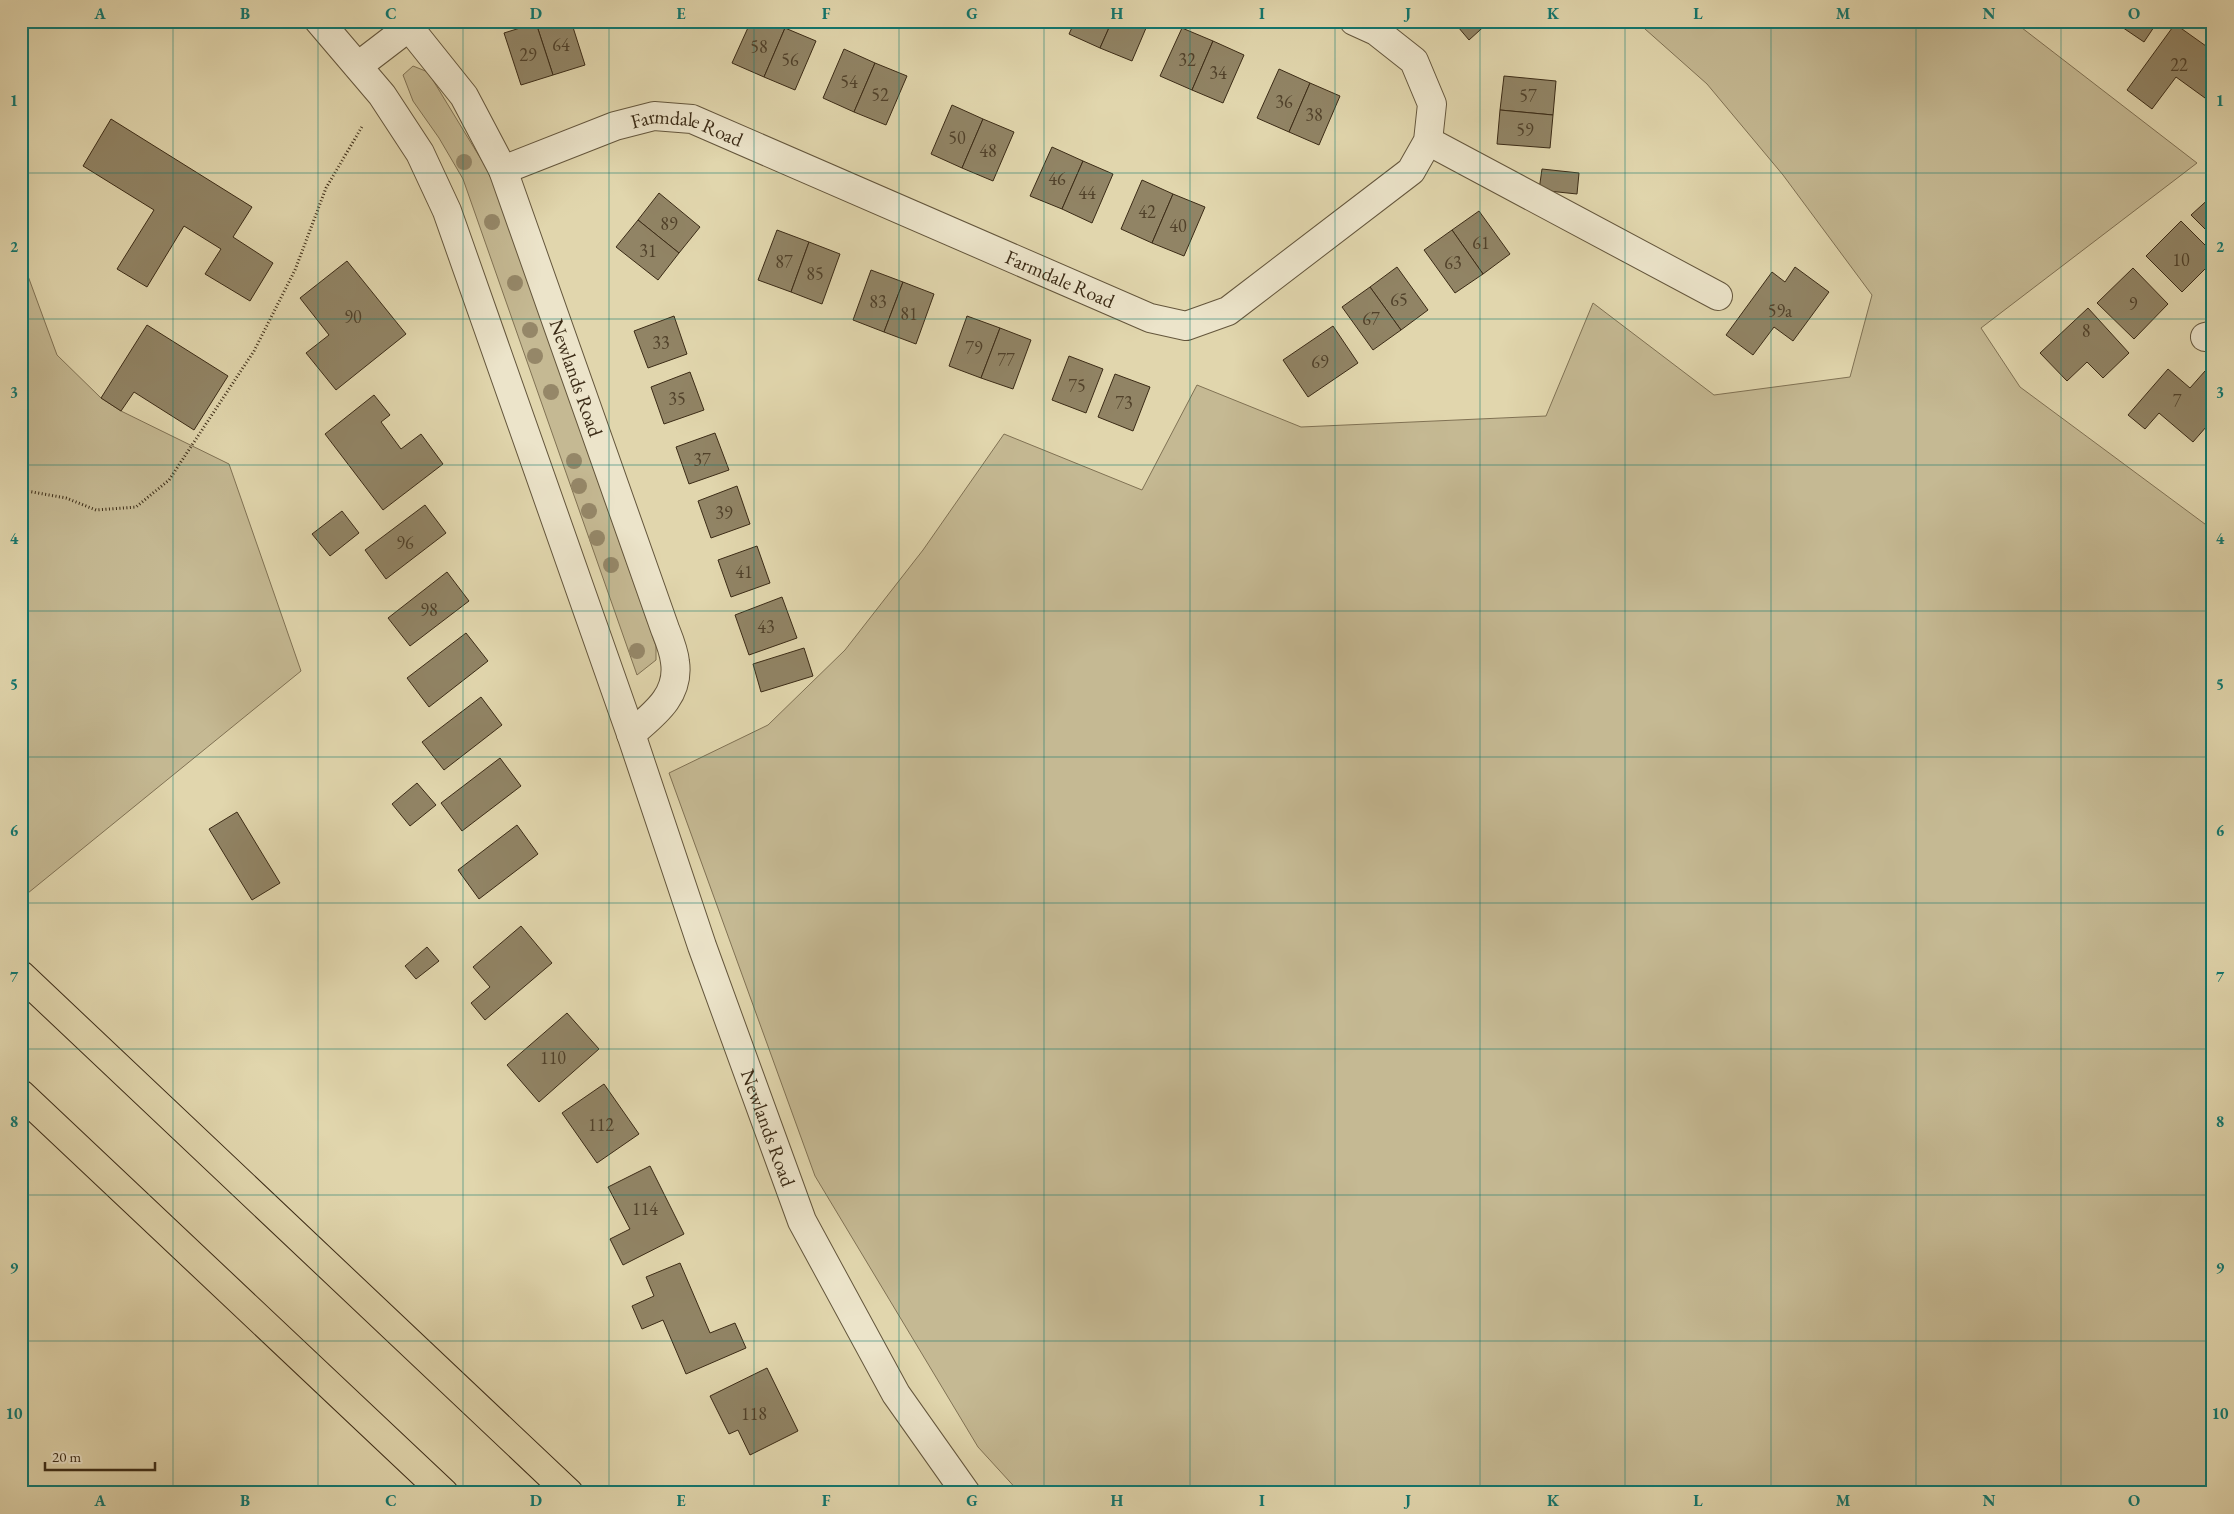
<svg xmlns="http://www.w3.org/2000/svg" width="2234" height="1514" font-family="'EB Garamond',serif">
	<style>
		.green { fill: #c5b993; stroke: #807254 }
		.building { fill: #918465; stroke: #3b2b16 }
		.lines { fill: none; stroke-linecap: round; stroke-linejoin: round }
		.minor-casing { stroke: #64563c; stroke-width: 30 }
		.highway-casing { stroke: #3b2b16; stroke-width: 30 }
		.path { stroke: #3b2b16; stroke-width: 3; stroke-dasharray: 1 2.5; stroke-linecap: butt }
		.minor { stroke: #ece4ca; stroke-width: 28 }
		.highway { stroke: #e1d6ad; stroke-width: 28 }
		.tree { fill: #958768 }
		.grid { fill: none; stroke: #0f766e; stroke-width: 1; stroke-opacity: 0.55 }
		.labels { text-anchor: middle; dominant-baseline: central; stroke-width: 4; stroke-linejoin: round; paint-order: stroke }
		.number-label { font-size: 18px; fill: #50412a }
		.street-label { font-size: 20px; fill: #3b2b16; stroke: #ece4ca }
		.neatline { fill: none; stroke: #0f766e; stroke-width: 2 }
		.grid-label { font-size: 16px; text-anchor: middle; font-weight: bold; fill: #0f766e }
	</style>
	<rect width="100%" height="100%" fill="#e1d6ad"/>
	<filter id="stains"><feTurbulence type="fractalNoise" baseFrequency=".004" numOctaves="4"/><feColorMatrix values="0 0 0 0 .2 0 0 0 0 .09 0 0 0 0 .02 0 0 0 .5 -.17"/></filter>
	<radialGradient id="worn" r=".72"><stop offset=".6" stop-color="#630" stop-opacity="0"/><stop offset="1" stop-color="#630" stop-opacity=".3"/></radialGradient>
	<g class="green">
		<polygon points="1636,21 2013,21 2197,163 1981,328 2020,387 2213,530 2213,1493 1020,1493 978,1447 815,1176 669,773 768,725 845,650 923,550 1004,434 1142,490 1197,385 1301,427 1546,416 1593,303 1714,395 1850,377 1872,295 1783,175 1707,84"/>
		<polygon points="413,66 428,72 490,174 656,646 656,660 637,675 463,179 439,138 413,101 403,75"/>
		<polygon points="21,257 57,355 101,398 121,411 229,464 301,671 28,893 21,886"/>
	</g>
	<g class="building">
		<polygon points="541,21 571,21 585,65 553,75 536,23"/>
		<polygon points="656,21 690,21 689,25"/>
		<polygon points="751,21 770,21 785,28 764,77 732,63"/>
		<polygon points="1075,21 1112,21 1100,48 1069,34"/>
		<polygon points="1112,21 1149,21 1132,61 1100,48"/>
		<polygon points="1453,21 1490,21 1469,40"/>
		<polygon points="2113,21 2158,21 2144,42"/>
		<polygon points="536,23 553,75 521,85 504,33"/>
		<polygon points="2175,24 2213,51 2213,87 2205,98 2176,77 2152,109 2127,90"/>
		<polygon points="785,28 816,41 795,90 764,77"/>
		<polygon points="1182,28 1213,41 1192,90 1160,76"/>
		<polygon points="1213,41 1244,55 1223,103 1192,90"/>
		<polygon points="844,49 875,63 854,112 823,98"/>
		<polygon points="875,63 907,76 886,125 854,112"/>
		<polygon points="1279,69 1310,83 1289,132 1257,118"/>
		<polygon points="1504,76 1556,81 1553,115 1500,110"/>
		<polygon points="1310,83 1340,96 1319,145 1289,132"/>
		<polygon points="952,105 983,119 962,168 931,154"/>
		<polygon points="1500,110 1553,115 1550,148 1497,144"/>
		<polygon points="111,119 252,207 233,237 273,263 250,301 205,274 221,249 184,226 147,287 117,269 154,210 83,166"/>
		<polygon points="983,119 1014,132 993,181 962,168"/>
		<polygon points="1052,147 1083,161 1062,209 1030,196"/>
		<polygon points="1083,161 1113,174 1092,223 1062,209"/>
		<polygon points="1542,169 1579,173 1577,194 1539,190"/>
		<polygon points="1142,180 1173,194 1152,243 1121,229"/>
		<polygon points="659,193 700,227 679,253 638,220"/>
		<polygon points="1173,194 1205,207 1184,256 1152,243"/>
		<polygon points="2213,195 2213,237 2191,215"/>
		<polygon points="1479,211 1510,254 1483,274 1452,230"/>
		<polygon points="638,220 679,253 658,280 616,247"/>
		<polygon points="2181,221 2213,253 2213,261 2182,292 2146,256"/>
		<polygon points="777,230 809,242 791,292 758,280"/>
		<polygon points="1452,230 1483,274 1455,293 1424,250"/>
		<polygon points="809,242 840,254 822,304 791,292"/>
		<polygon points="347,261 406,334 336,390 306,353 329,335 300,298"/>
		<polygon points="1397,267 1428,310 1401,330 1370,287"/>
		<polygon points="1795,267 1829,292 1793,341 1774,327 1753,355 1726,335 1772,272 1785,282"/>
		<polygon points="2133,268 2168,304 2134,339 2097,303"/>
		<polygon points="871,270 903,282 884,332 853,320"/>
		<polygon points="903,282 934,294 916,344 884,332"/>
		<polygon points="1370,287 1401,330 1373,350 1342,307"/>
		<polygon points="2088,308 2129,353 2103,378 2087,362 2067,381 2040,353"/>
		<polygon points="674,316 687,354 648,368 634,331"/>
		<polygon points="967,316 1000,328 981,378 949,366"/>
		<polygon points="147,325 228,376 194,430 134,392 121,411 101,398"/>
		<polygon points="1333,326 1358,363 1308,397 1283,360"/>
		<polygon points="1000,328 1031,340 1013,389 981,378"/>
		<polygon points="1069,356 1103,369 1086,413 1052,400"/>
		<polygon points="2168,369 2190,388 2205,371 2213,378 2213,419 2193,442 2159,413 2145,429 2128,415"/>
		<polygon points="690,372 704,410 664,424 651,387"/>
		<polygon points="1115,374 1150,387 1133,431 1098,417"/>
		<polygon points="374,395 390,415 381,422 401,449 421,434 443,464 383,510 325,434"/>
		<polygon points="715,433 729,470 689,484 676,447"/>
		<polygon points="737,486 750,524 711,538 698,501"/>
		<polygon points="425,505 446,533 386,579 365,550"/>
		<polygon points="342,511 359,533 330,556 312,534"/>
		<polygon points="757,546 770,583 731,597 718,560"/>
		<polygon points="447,572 469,601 410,646 388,618"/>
		<polygon points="782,597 797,638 749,655 735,615"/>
		<polygon points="466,633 488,661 429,707 407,678"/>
		<polygon points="804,648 813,676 761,692 753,664"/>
		<polygon points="481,697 502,725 444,770 422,742"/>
		<polygon points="500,758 521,786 462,831 441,803"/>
		<polygon points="417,783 436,805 410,826 392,804"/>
		<polygon points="237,812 280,883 252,900 209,829"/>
		<polygon points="517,825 538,854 479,899 458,870"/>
		<polygon points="521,926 552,963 485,1020 471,1003 490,987 473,967"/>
		<polygon points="427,947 439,961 416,979 405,966"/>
		<polygon points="567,1013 599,1049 539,1102 507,1065"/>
		<polygon points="604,1084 639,1134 597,1163 562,1113"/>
		<polygon points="650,1166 684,1234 623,1265 610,1239 630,1229 608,1187"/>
		<polygon points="680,1263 710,1333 735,1323 746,1348 686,1374 663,1320 642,1329 632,1306 654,1296 646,1277"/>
		<polygon points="767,1368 798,1431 750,1455 738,1430 729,1434 710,1396"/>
	</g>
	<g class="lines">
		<g class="minor-casing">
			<g id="minor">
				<path id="s1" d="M 319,21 L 382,95 L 420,153 L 447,211 L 631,734 L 702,946 L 802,1221 L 896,1394 L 966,1493"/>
				<path id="s2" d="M 404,21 L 464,96 L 503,170 L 665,629 C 669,639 674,651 675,662 C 680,696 653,715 631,734"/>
				<polyline points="358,66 409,27"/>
				<polyline points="1428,141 1718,296"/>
				<path id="s3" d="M 503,170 L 615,126 L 654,116 L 692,119 L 1150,318 L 1186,326 L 1228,311 L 1411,171 L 1428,141 L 1432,104 L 1414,61 L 1376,31 L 1354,21"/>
				<polyline points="2205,337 2213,335"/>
			</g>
		</g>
		<g class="highway-casing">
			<g id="highway">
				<polyline points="21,975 569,1493"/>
				<polyline points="21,1094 444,1493"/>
			</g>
		</g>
		<polyline class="path" points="21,490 66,498 96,510 136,507 169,480 254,351 295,270 326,188 363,125"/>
		<use href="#minor" class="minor"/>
		<use href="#highway" class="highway"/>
	</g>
	<g class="tree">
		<circle cx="464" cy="162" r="8"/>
		<circle cx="492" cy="222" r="8"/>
		<circle cx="515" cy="283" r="8"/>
		<circle cx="530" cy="330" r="8"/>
		<circle cx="535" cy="356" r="8"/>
		<circle cx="551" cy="392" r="8"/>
		<circle cx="574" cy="461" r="8"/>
		<circle cx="579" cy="486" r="8"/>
		<circle cx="589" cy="511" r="8"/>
		<circle cx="597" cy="538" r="8"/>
		<circle cx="611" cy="565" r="8"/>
		<circle cx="637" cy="651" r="8"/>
	</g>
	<path class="grid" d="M 173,21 L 173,1493M 318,21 L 318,1493M 463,21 L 463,1493M 609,21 L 609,1493M 754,21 L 754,1493M 899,21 L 899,1493M 1044,21 L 1044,1493M 1190,21 L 1190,1493M 1335,21 L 1335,1493M 1480,21 L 1480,1493M 1625,21 L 1625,1493M 1771,21 L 1771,1493M 1916,21 L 1916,1493M 2061,21 L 2061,1493M 21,173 L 2213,173M 21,319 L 2213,319M 21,465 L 2213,465M 21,611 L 2213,611M 21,757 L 2213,757M 21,903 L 2213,903M 21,1049 L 2213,1049M 21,1195 L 2213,1195M 21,1341 L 2213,1341"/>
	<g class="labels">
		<g class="number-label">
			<text x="561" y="44">64</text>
			<text x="759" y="46">58</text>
			<text x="528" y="54">29</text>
			<text x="790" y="59">56</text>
			<text x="1187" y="59">32</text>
			<text x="2179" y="64">22</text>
			<text x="1218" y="72">34</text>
			<text x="849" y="81">54</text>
			<text x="880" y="94">52</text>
			<text x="1528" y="95">57</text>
			<text x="1284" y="101">36</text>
			<text x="1314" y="114">38</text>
			<text x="1525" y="129">59</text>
			<text x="957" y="137">50</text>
			<text x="988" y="150">48</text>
			<text x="1057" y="178">46</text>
			<text x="1087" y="192">44</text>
			<text x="1147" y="211">42</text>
			<text x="669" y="223">89</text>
			<text x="1178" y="225">40</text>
			<text x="1481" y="242">61</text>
			<text x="648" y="250">31</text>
			<text x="2181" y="259">10</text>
			<text x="784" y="261">87</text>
			<text x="1453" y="262">63</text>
			<text x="815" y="273">85</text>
			<text x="1399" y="299">65</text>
			<text x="878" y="301">83</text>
			<text x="2133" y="303">9</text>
			<text x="1780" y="310">59a</text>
			<text x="909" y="313">81</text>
			<text x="353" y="316">90</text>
			<text x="1371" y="318">67</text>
			<text x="2086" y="330">8</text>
			<text x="661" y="342">33</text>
			<text x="974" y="347">79</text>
			<text x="1006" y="359">77</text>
			<text x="1320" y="361">69</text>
			<text x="1077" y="385">75</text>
			<text x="677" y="398">35</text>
			<text x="2177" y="400">7</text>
			<text x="1124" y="402">73</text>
			<text x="702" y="459">37</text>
			<text x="724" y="512">39</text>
			<text x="405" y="542">96</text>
			<text x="744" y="571">41</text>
			<text x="429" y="609">98</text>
			<text x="766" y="626">43</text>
			<text x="553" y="1057">110</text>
			<text x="601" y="1124">112</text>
			<text x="645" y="1208">114</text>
			<text x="754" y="1413">118</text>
		</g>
		<g class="street-label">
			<text stroke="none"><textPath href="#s3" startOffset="195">Farmdale Road</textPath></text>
			<text stroke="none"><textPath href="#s3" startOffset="600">Farmdale Road</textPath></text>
			<text stroke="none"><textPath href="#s2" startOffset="400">Newlands Road</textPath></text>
			<text stroke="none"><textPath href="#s1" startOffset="1202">Newlands Road</textPath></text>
		</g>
	</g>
	<rect width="2234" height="1514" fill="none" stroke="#e1d6ad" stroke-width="55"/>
	<path d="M45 1462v8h110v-8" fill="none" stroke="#3b2b16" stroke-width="2.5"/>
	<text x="52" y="1462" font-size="15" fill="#3b2b16" stroke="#ece4ca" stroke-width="4" paint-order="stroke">20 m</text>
	<rect x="28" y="28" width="2178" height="1458" class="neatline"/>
	<g class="grid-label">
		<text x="100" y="19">A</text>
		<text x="245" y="19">B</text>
		<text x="391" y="19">C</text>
		<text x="536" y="19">D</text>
		<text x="681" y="19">E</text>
		<text x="826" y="19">F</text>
		<text x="972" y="19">G</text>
		<text x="1117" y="19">H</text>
		<text x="1262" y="19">I</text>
		<text x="1408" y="19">J</text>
		<text x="1553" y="19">K</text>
		<text x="1698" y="19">L</text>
		<text x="1843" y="19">M</text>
		<text x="1989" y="19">N</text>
		<text x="2134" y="19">O</text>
		<text x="14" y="106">1</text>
		<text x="2220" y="106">1</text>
		<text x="14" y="252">2</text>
		<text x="2220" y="252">2</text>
		<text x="14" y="398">3</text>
		<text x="2220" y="398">3</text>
		<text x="14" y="544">4</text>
		<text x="2220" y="544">4</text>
		<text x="14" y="690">5</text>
		<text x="2220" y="690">5</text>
		<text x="14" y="836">6</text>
		<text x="2220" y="836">6</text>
		<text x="14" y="982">7</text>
		<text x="2220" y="982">7</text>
		<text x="14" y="1127">8</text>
		<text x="2220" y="1127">8</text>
		<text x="14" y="1273">9</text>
		<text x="2220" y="1273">9</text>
		<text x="14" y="1419">10</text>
		<text x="2220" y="1419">10</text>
		<text x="100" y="1506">A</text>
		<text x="245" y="1506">B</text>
		<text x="391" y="1506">C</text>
		<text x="536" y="1506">D</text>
		<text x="681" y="1506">E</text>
		<text x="826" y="1506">F</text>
		<text x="972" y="1506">G</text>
		<text x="1117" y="1506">H</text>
		<text x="1262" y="1506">I</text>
		<text x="1408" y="1506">J</text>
		<text x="1553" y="1506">K</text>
		<text x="1698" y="1506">L</text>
		<text x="1843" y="1506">M</text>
		<text x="1989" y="1506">N</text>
		<text x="2134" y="1506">O</text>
	</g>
	<rect width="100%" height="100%" filter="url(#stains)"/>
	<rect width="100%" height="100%" fill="url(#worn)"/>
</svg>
